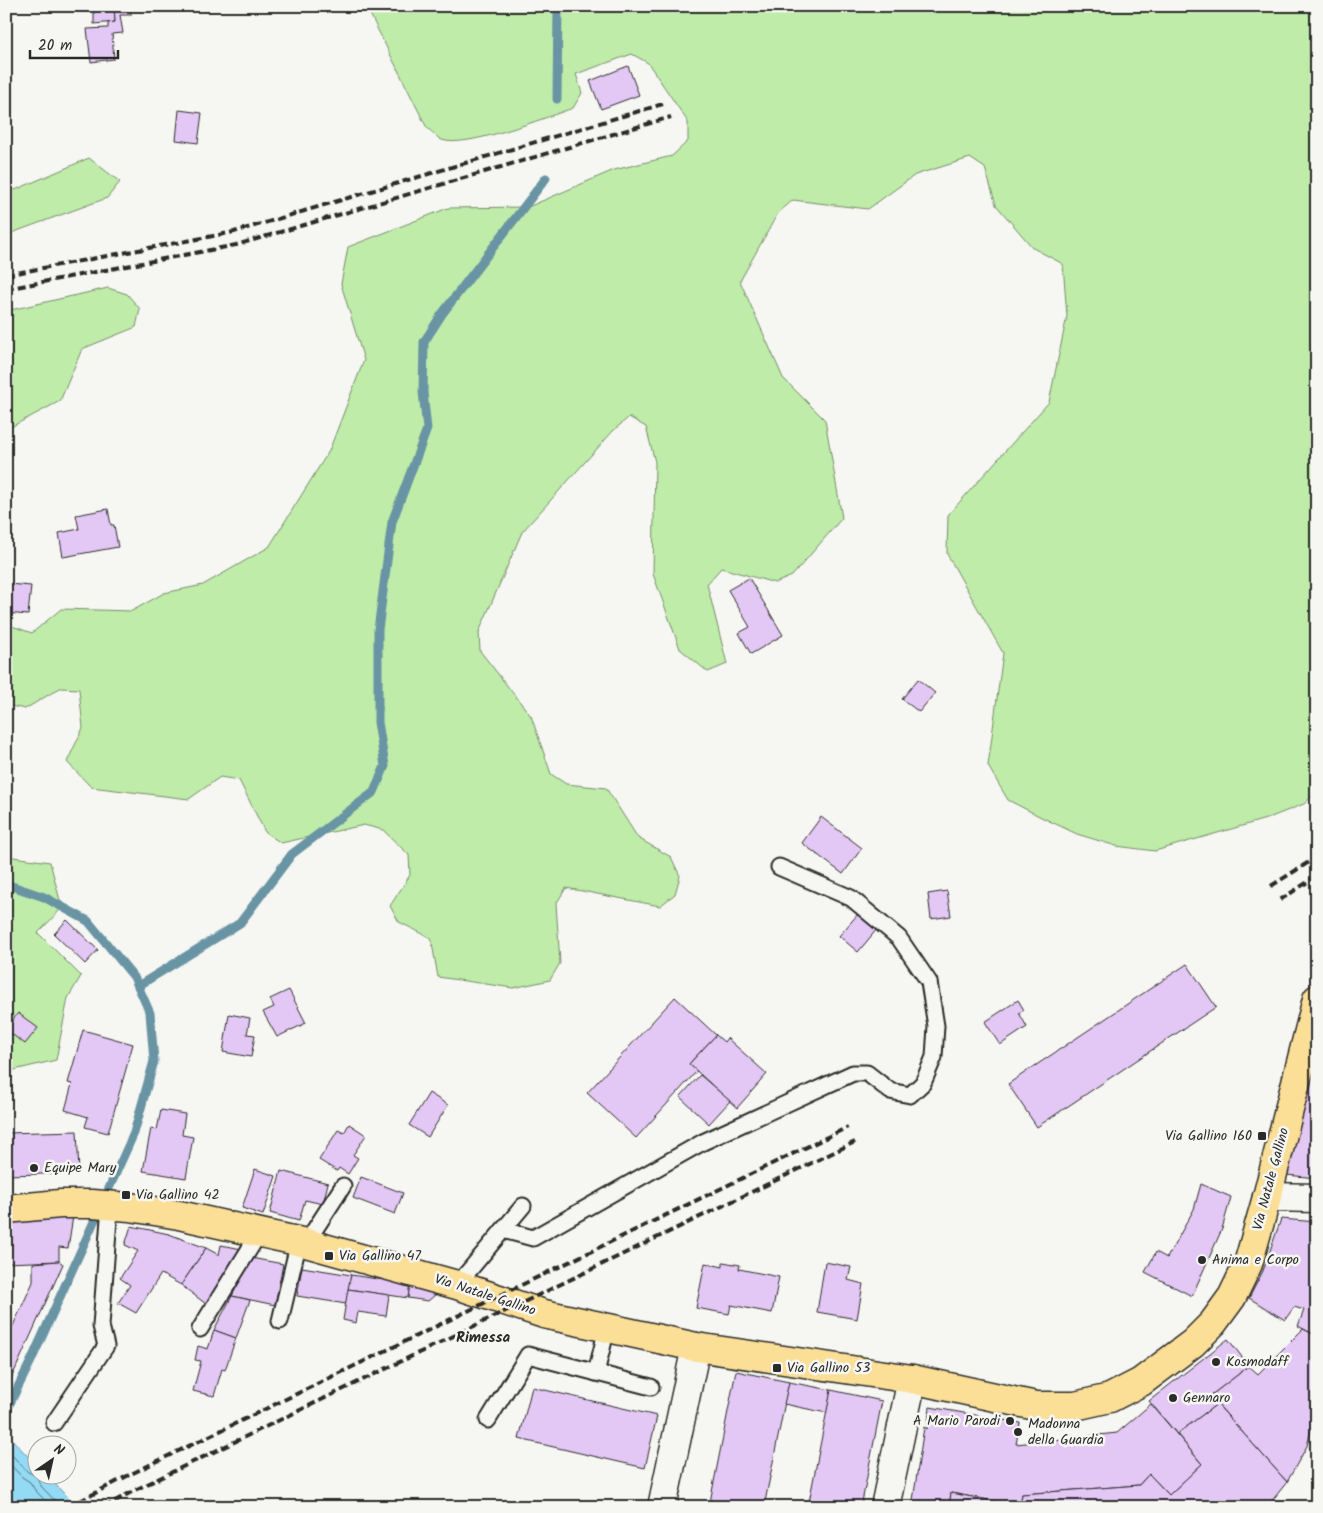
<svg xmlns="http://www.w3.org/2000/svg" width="1323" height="1513" font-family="Kalam,sans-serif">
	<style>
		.green { fill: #bfeca9; stroke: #758c6a }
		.water { fill: #93daf4; stroke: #6994a4 }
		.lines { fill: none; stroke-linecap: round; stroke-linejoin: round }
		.shore { stroke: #55717b; stroke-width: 1 }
		.stream { stroke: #6994a4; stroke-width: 9 }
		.building { fill: #e3c7f5; stroke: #2b2b2b }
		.lane-casing { stroke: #2b2b2b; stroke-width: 19 }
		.street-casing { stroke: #2b2b2b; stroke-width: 31 }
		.primary-casing { stroke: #2b2b2b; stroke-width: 31 }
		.lane { stroke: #f6f6f2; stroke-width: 15 }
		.street { stroke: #f6f6f2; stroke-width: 28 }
		.primary { stroke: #fbdf96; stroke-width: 28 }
		.rail { stroke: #2b2b2b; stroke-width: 4; stroke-dasharray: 8 4; stroke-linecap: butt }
		.poi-dot { fill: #2b2b2b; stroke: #f6f6f2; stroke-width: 2 }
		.labels { text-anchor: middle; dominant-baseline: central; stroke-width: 5; stroke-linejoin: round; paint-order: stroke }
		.poi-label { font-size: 14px; fill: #2b2b2b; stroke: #f6f6f2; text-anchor: start }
		.street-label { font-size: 14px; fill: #2b2b2b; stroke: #f6f6f2 }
		.neighbourhood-label { font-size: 15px; font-weight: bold; fill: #2b2b2b; stroke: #f6f6f2 }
	</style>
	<rect width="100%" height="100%" fill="#f6f6f2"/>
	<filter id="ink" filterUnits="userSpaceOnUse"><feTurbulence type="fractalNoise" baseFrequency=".02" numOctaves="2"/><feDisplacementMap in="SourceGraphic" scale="10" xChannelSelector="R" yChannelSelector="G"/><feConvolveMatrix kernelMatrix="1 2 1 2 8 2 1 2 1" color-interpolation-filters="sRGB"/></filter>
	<g filter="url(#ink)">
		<g class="green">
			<path d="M 366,6 L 1317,6 L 1317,792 L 1304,804 L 1266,819 L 1155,851 L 1116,846 L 1077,834 L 1041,817 L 1008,800 L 988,766 L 1003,653 L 947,554 L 948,515 L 1049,402 L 1067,316 L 1063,264 L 1033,248 L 996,205 L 985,168 L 970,158 L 915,175 L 868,209 L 793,200 L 778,213 L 740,281 L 783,378 L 825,420 L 842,518 L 792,576 L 775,583 L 721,568 L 707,584 L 727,664 L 708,672 L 680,649 L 653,574 L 655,462 L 646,427 L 629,417 L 613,431 L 522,532 L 479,632 L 480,651 L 531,716 L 551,774 L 566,784 L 606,788 L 638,838 L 671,857 L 680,876 L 675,894 L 660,906 L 566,888 L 556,904 L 560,963 L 550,980 L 513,988 L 438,977 L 431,938 L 399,922 L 390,906 L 410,875 L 409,855 L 383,830 L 364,825 L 281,843 L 265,832 L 239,780 L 220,777 L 189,799 L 91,787 L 67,762 L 83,728 L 79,689 L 60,688 L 25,709 L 6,705 L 6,624 L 32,633 L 61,609 L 132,611 L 164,593 L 203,585 L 269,547 L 329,451 L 364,360 L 341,284 L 348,247 L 448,208 L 528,207 L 614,170 L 672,156 L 688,141 L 688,122 L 648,63 L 632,54 L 576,74 L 582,93 L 573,108 C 547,117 465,149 442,140 C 437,138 432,131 427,128 Z"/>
			<polygon points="89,158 120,182 107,198 6,235 6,190 15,190"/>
			<polygon points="108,288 127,294 140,309 136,327 82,349 60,401 9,428 6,427 6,311"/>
			<polygon points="6,856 50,862 62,908 38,933 81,976 68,998 56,1060 6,1072"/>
		</g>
		<polygon class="water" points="6,1433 37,1466 38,1476 47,1476 77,1507 6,1507"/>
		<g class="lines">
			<g class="shore">
				<polyline points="6,1449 28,1472 37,1476 40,1485 61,1507"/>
				<polyline points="6,1460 22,1477 30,1482 35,1490 51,1507"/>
			</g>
			<g class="stream">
				<polyline points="557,99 558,6"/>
				<polyline points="6,884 44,897 88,921 134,977 150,1013 154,1061 134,1133 31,1361 6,1411"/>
				<polyline points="138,986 240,923 292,854 374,792 385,766 378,722 378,630 392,522 427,429 423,392 424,342 442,314 546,178"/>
			</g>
		</g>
		<g class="building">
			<rect x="78" y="6" width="16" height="5"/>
			<polygon points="94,6 114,6 115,22 94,24"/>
			<polygon points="114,6 131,6 131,15 120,15 123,33 112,34 114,59 91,62 87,29 108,28 108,23 115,22"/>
			<polygon points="628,66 639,95 601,109 590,81"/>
			<polygon points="179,110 202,113 198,143 176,140"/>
			<polygon points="108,509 111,525 114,525 118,547 63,557 59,533 79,529 76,515"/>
			<polygon points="749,578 783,635 751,654 739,633 750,627 728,590"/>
			<polygon points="9,584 31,586 28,615 7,613"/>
			<polygon points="918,679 935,693 919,712 902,699"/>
			<polygon points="821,817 862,848 843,874 802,843"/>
			<polygon points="947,891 951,916 931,919 928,894"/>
			<polygon points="858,914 877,929 858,952 839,936"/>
			<polygon points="67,920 98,950 85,964 54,934"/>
			<polygon points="1187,964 1216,1007 1037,1127 1008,1084"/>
			<polygon points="289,990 306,1023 277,1037 263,1012 274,1007 270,999"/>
			<polygon points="675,997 716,1035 689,1064 697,1071 636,1138 587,1093"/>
			<polygon points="1018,1000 1024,1010 1019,1013 1027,1027 1000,1045 985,1022"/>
			<polygon points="18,1013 38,1028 25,1044 6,1030 6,1028"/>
			<polygon points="229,1014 250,1018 247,1034 255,1035 251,1057 223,1052"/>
			<polygon points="83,1030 133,1044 108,1133 85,1127 88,1117 65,1110 72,1084 68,1083"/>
			<polygon points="716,1035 724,1042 727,1038 767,1074 737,1108 689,1064"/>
			<polygon points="1317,1058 1317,1178 1286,1175"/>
			<polygon points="700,1075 730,1101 709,1124 680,1097"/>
			<polygon points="429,1093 448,1105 428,1137 409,1125"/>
			<polygon points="161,1110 185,1114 182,1135 193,1137 186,1178 143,1171 151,1128 157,1130"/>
			<polygon points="349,1124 366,1135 353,1155 358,1158 348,1174 339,1168 337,1171 319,1160 338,1130 344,1133"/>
			<polygon points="77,1131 79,1173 6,1175 6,1133"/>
			<polygon points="255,1169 276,1176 263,1215 242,1208"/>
			<polygon points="281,1171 328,1183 323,1204 305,1200 299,1221 270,1213"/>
			<polygon points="361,1177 403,1193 395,1214 353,1198"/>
			<polygon points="1201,1184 1231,1197 1222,1229 1192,1296 1145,1272 1156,1252 1167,1258 1194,1209"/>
			<polygon points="74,1210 68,1248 59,1247 59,1261 6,1263 6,1220"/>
			<polygon points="1281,1219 1317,1222 1317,1336 1298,1326 1304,1310 1294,1307 1285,1320 1249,1298 1263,1271"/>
			<polygon points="131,1226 169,1234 206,1248 181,1285 161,1274 136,1313 118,1303 130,1285 120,1278 138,1251 125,1245"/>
			<polygon points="221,1245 242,1249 206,1304 181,1285 206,1248 219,1255"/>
			<polygon points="251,1258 283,1264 275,1305 232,1296"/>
			<polygon points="59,1261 63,1264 6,1390 6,1341 33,1282 33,1263"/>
			<polygon points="723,1262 740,1265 739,1269 779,1277 772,1313 731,1305 729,1314 696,1308 705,1263 723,1267"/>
			<polygon points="825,1262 851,1267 848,1280 863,1284 857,1319 817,1312"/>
			<polygon points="302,1267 351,1275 346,1304 297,1296"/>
			<polygon points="351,1275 410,1284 408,1298 348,1289"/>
			<polygon points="410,1284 441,1290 428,1301 408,1298"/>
			<polygon points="348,1289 389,1295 386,1316 358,1312 356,1323 343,1320"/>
			<polygon points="232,1296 250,1300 236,1338 214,1330"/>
			<polygon points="1303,1329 1317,1336 1317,1406 1307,1446 1287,1482 1210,1396 1249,1366 1258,1374"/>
			<polygon points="214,1330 236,1338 225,1370 222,1369 214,1396 193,1391 201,1361 195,1360 198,1346 208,1349"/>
			<polygon points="1228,1339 1249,1366 1210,1396 1217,1404 1177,1434 1149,1401"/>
			<polygon points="736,1371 789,1382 764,1507 709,1507"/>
			<polygon points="789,1382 831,1390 827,1413 784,1404"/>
			<polygon points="532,1387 657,1416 645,1468 519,1439"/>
			<polygon points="831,1390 882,1401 861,1507 808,1507"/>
			<polygon points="1151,1404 1202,1464 1169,1495 1149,1474 1139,1485 1022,1494 1020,1506 951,1493 949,1507 912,1507 924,1427 927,1429 930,1407 1020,1423 1016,1444 1117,1433"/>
			<polygon points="1217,1404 1287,1482 1267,1507 1246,1507 1242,1502 1238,1507 949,1507 951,1493 1020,1506 1022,1494 1139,1485 1149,1474 1169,1495 1202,1464 1177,1434"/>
		</g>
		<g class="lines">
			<g class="lane-casing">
				<g id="lane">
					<polyline points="503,1230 533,1238 703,1142 853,1073 867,1073 890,1091 910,1095 923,1083 934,1057 936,1026 929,982 899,938 851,898 779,867"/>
					<polyline points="306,1243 343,1186"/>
					<polyline points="457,1285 523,1206"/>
					<polyline points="280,1321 299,1241"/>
					<polyline points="200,1329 260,1232"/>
					<polyline points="596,1373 607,1328"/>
					<polyline points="488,1420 528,1355 651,1387"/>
					<polyline points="54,1423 106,1346 101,1326 110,1205"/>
				</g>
			</g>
			<g class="street-casing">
				<g id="street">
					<polyline points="1267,1197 1317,1198"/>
					<polyline points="662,1507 696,1347"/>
					<polyline points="885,1507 912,1379"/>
				</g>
			</g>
			<g class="primary-casing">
				<polyline id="primary" points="6,1209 60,1204 92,1204 130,1207 179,1215 306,1243 457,1285 544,1314 696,1347 912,1379 1036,1406 1075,1406 1110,1398 1141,1382 1193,1343 1213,1323 1232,1297 1248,1264 1267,1197 1317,999"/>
			</g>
			<use href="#lane" class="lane"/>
			<use href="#street" class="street"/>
			<use href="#primary" class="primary"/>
			<g class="rail">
				<polyline points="6,275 234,232 663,104"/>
				<polyline points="6,289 236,245 671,117"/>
				<polyline points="1271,886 1317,857"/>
				<polyline points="1280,900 1317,876"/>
				<polyline points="69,1507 131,1474 848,1127"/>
				<polyline points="104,1507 139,1488 855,1142"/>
			</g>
		</g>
	</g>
	<g class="poi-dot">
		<rect x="1257" y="1131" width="10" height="10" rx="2.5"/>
		<circle cx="34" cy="1168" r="5"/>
		<rect x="121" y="1190" width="10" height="10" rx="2.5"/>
		<rect x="324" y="1251" width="10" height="10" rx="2.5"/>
		<circle cx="1202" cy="1260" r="5"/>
		<circle cx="1216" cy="1362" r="5"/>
		<rect x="772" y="1363" width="10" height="10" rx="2.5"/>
		<circle cx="1173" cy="1398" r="5"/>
		<circle cx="1010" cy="1421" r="5"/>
		<circle cx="1018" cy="1432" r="5"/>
	</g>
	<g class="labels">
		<g class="poi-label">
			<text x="1252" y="1136" text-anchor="end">Via Gallino 160</text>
			<text x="44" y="1168">Equipe Mary</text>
			<text x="136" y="1195">Via Gallino 42</text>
			<text x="339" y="1256">Via Gallino 47</text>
			<text x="1212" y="1260">Anima e Corpo</text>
			<text x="1226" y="1362">Kosmodaff</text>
			<text x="787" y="1368">Via Gallino 53</text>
			<text x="1183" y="1398">Gennaro</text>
			<text x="1000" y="1421" text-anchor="end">A Mario Parodi</text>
			<text x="1028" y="1424">Madonna<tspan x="1028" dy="16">della Guardia</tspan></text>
		</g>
		<g class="street-label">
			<text transform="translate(1271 1179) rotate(-75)">Via Natale Gallino</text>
			<text transform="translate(485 1295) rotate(18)">Via Natale Gallino</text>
		</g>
		<g class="neighbourhood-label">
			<text x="483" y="1338">Rimessa</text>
		</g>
	</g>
	<rect width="1323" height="1513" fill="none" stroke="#f6f6f2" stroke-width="25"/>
	<rect x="12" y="12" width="1298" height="1488" fill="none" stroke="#2b2b2b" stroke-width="2" filter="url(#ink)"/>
	<g transform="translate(52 1460) rotate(34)"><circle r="24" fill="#f6f6f2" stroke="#a5a5a2"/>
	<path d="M0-4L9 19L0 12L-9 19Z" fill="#2b2b2b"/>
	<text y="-8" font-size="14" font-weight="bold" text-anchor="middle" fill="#2b2b2b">N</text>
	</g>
	<path d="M30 50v8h88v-8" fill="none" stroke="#2b2b2b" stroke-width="2.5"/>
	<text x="38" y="50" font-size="15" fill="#2b2b2b" stroke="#f6f6f2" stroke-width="4" paint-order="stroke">20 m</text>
</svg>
